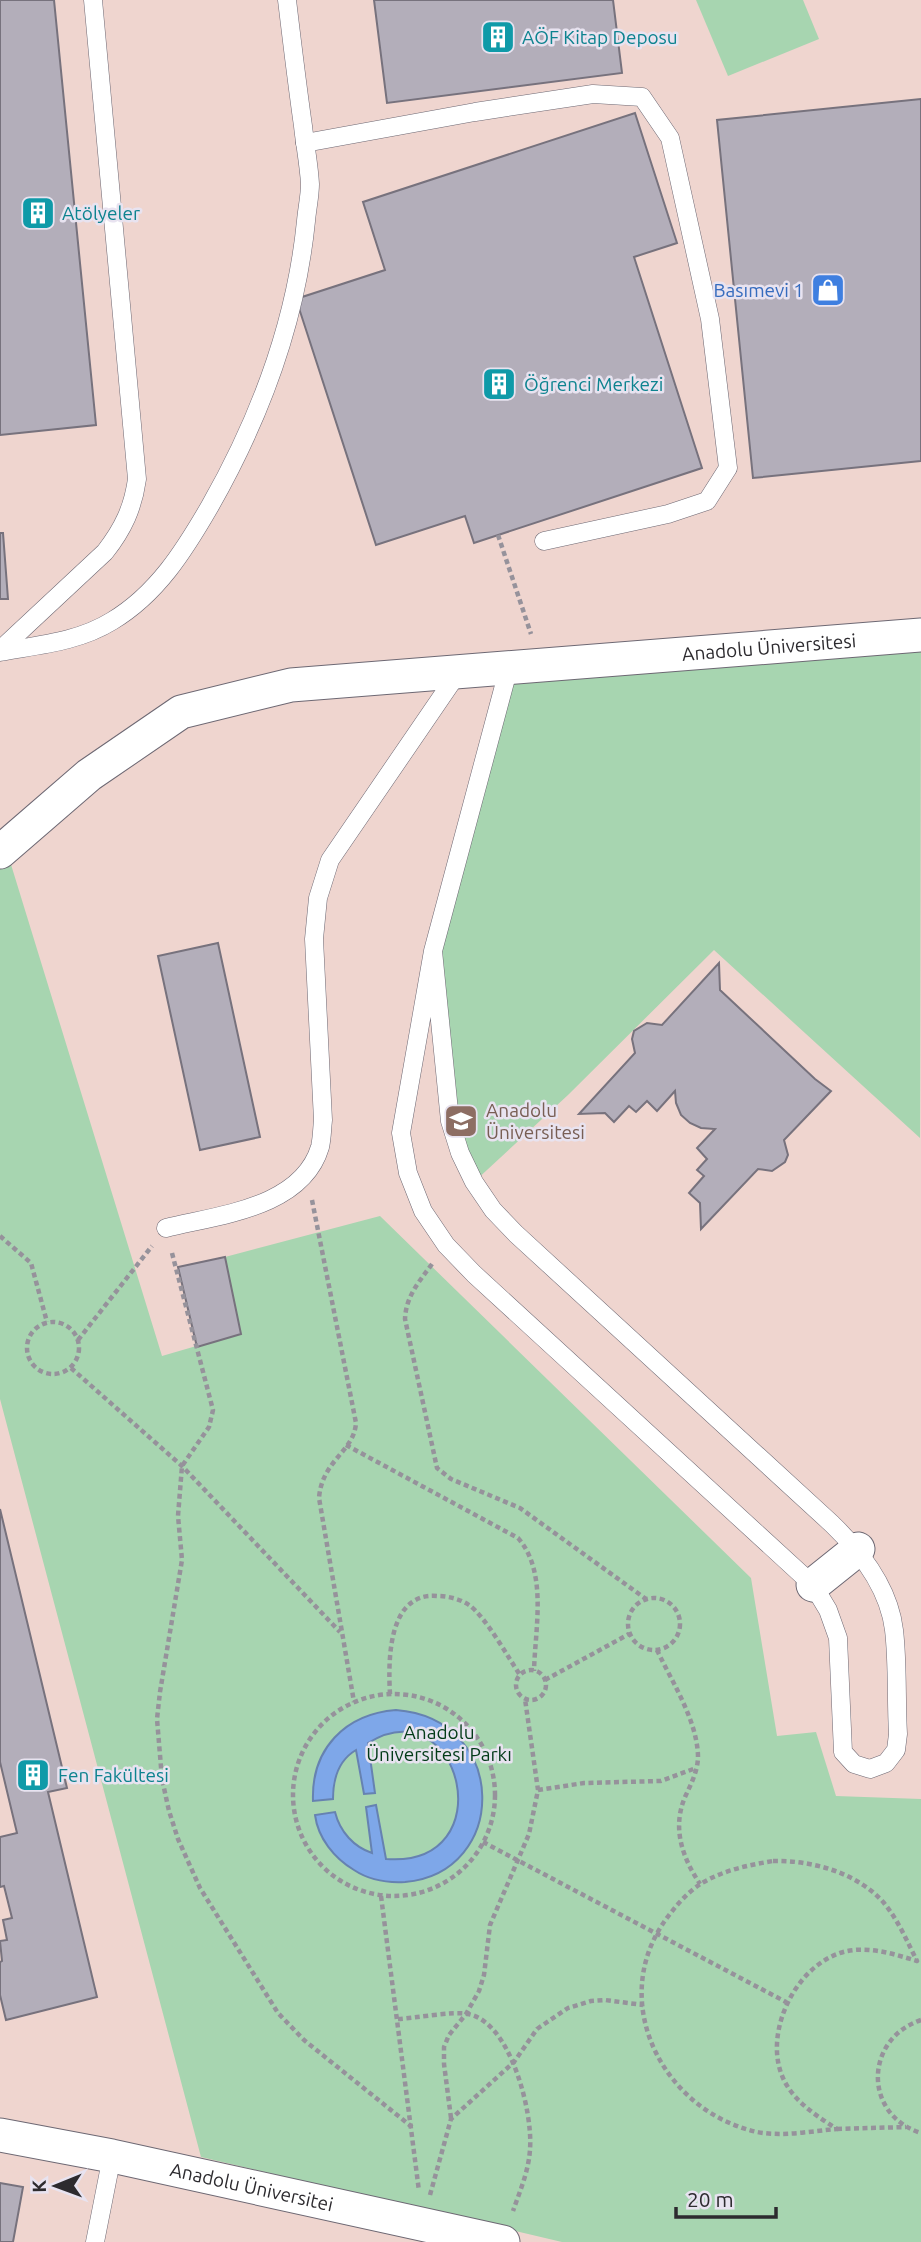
<svg xmlns="http://www.w3.org/2000/svg" width="921" height="2242" font-family="Ubuntu,sans-serif">
	<style>
		.education { fill: #efd5cf }
		.green { fill: #a7d5b0 }
		.water { fill: #7ea7e9; stroke: #6682b1; stroke-width: 2 }
		.building { fill: #b3aeba; stroke: #77727d; stroke-width: 2 }
		.lines { fill: none; stroke-linecap: round; stroke-linejoin: round }
		.service-casing { stroke: #6d6873; stroke-width: 19 }
		.minor-casing { stroke: #6d6873; stroke-width: 35 }
		.path { stroke: #96929b; stroke-width: 4.5; stroke-dasharray: 5 3.5; stroke-linecap: butt }
		.service { stroke: #fff; stroke-width: 18 }
		.minor { stroke: #fff; stroke-width: 33 }
		.labels { text-anchor: middle; dominant-baseline: central; stroke-width: 5; stroke-linejoin: round; paint-order: stroke }
		.culture-label { font-size: 19px; fill: #0d838f; stroke: #e8e3f0; text-anchor: start }
		.shop-label { font-size: 19px; fill: #366cbe; stroke: #e8e3f0; text-anchor: end }
		.street-label { font-size: 19px; fill: #2d2b2f; stroke: #e8e3f0 }
		.education-label { font-size: 19px; fill: #785e54; stroke: #e8e3f0; text-anchor: start }
		.park-label { font-size: 19px; fill: #033b18; stroke: #e8e3f0 }
	</style>
	<rect width="100%" height="100%" fill="#e8e3f0"/>
	<rect class="education" x="0" y="0" width="921" height="2242"/>
	<g class="green">
		<polygon points="696,0 803,0 819,39 728,76"/>
		<polygon points="921,635 920,1138 714,950 568,1095 474,1182 460,1153 433,951 509,667"/>
		<polygon points="9,858 162,1356 241,1333 225,1257 380,1216 751,1578 777,1736 816,1732 836,1796 921,1799 921,2242 562,2242 201,2157 0,1399 0,868"/>
	</g>
	<path class="water" d="M 396,1710 C 510,1719 509,1873 405,1882 C 387,1883 369,1880 354,1870 C 334,1858 318,1838 315,1815 L 335,1812 C 340,1832 354,1847 372,1853 L 366,1807 L 376,1805 L 386,1859 C 505,1868 461,1686 368,1743 L 375,1793 L 364,1794 L 356,1750 C 339,1760 333,1779 333,1799 L 313,1801 C 311,1749 345,1714 396,1710 Z"/>
	<g class="building">
		<polygon points="0,0 54,0 96,425 0,435"/>
		<polygon points="374,0 613,0 622,73 387,103"/>
		<polygon points="921,99 921,461 753,478 717,120"/>
		<polygon points="635,113 677,243 634,257 702,468 474,543 465,516 376,545 296,299 385,270 363,202"/>
		<polygon points="0,533 3,533 8,599 0,599"/>
		<polygon points="218,943 260,1137 200,1150 158,956"/>
		<polygon points="719,963 720,990 815,1079 831,1091 784,1140 788,1155 785,1162 772,1171 758,1169 701,1229 700,1203 689,1193 704,1176 697,1170 707,1159 697,1148 715,1129 701,1128 690,1123 681,1115 676,1103 675,1091 657,1111 647,1101 636,1112 629,1106 614,1122 605,1113 579,1114 635,1053 632,1039 634,1031 647,1023 662,1025"/>
		<polygon points="225,1257 241,1334 197,1347 178,1267"/>
		<polygon points="0,1509 67,1788 48,1792 97,1997 6,2020 0,1995 0,1962 2,1961 0,1941 7,1940 3,1920 12,1918 4,1886 0,1887 0,1837 17,1833 0,1762"/>
		<polygon points="0,2183 23,2187 13,2242 0,2242"/>
	</g>
	<g class="lines">
		<g class="service-casing">
			<g id="service">
				<polyline points="305,143 475,112 593,94 642,97 670,138 710,319 728,468 707,501 668,514 544,541"/>
				<path d="M 0,650 L 105,552 C 123,529 133,508 137,479 L 93,0"/>
				<path d="M 0,652 C 38,645 78,642 112,621 C 157,594 184,551 210,506 C 260,418 296,322 306,221 C 307,209 310,196 310,184 C 309,165 305,145 303,126 C 297,84 292,42 287,0"/>
				<path d="M 433,951 L 450,1121 L 460,1153 L 474,1182 L 493,1210 L 516,1234 L 832,1524 C 861,1552 889,1588 894,1630 C 898,1664 896,1699 898,1734 L 896,1750 L 886,1763 L 870,1769 L 854,1764 L 843,1752 L 838,1638 L 828,1610 L 813,1585 L 474,1274 L 446,1245 L 423,1211 L 408,1173 L 401,1133 L 433,951 L 509,667"/>
				<path d="M 166,1228 C 218,1215 302,1208 320,1147 C 322,1139 322,1129 323,1120 L 314,939 L 318,898 L 330,860 L 460,670"/>
				<polyline points="95,2242 112,2156"/>
			</g>
		</g>
		<g class="minor-casing">
			<g id="minor">
				<path id="s1" d="M 0,852 L 89,775 L 181,712 L 291,685 L 921,635"/>
				<polyline points="813,1585 858,1549"/>
				<path id="s2" d="M 0,2135 L 112,2156 L 503,2242"/>
			</g>
		</g>
		<g class="path">
			<polyline points="498,535 531,634"/>
			<path d="M 312,1200 L 356,1423 C 354,1452 322,1460 319,1498 L 354,1702"/>
			<polyline points="0,1236 31,1263 47,1322"/>
			<polyline points="172,1253 213,1410 209,1427 182,1466 178,1516 182,1560 160,1692 157,1719 162,1779 169,1811 178,1839 200,1888 278,2013 304,2040 412,2127"/>
			<path d="M 432,1264 C 419,1282 406,1296 405,1319 L 437,1468 L 451,1479 L 520,1508 L 646,1599"/>
			<circle cx="53" cy="1348" r="26"/>
			<polyline points="78,1340 152,1246"/>
			<polyline points="71,1368 182,1466 340,1632"/>
			<path d="M 346,1445 L 518,1538 C 548,1572 535,1629 534,1671"/>
			<circle cx="654" cy="1624" r="26"/>
			<path d="M 657,1650 C 672,1682 697,1720 698,1756 C 698,1771 691,1784 685,1797 C 672,1828 682,1857 700,1884"/>
			<circle cx="531" cy="1685" r="15"/>
			<polyline points="545,1680 629,1634"/>
			<circle cx="394" cy="1795" r="101"/>
			<path d="M 390,1694 C 388,1660 388,1592 437,1596 C 448,1596 460,1599 469,1605 C 485,1616 508,1657 520,1675"/>
			<polyline points="538,1790 584,1783 661,1781 696,1768"/>
			<polyline points="483,1842 786,2002"/>
			<path d="M 773,1861 C 812,1860 858,1873 884,1903 C 898,1920 907,1941 917,1961 C 897,1955 876,1948 854,1950 C 802,1955 764,2025 781,2073 C 790,2099 815,2115 837,2129 C 811,2131 783,2137 757,2132 C 666,2112 609,2007 662,1925 C 672,1910 687,1892 702,1883 C 724,1870 749,1865 773,1861 Z"/>
			<polyline points="381,1896 419,2191"/>
			<path d="M 398,2019 C 416,2018 452,2011 468,2014 C 511,2022 533,2113 530,2149 C 529,2170 520,2191 513,2211"/>
			<path d="M 921,2020 C 864,2039 863,2115 921,2133"/>
			<polyline points="451,2118 444,2064 444,2047 449,2035 466,2014 479,1991 484,1975 490,1925 529,1834 538,1790 525,1699"/>
			<polyline points="837,2129 906,2127"/>
			<polyline points="430,2195 451,2119 514,2062 537,2029 568,2008 591,2001 605,2000 643,2005"/>
		</g>
		<use href="#service" class="service"/>
		<use href="#minor" class="minor"/>
	</g>
	<defs>
		<g id="building-square" transform="scale(1.75)"><rect x="-9" y="-9" width="18" height="18" rx="4" fill="#0f9aa8" stroke="#e8e3f0"/><path d="M-4-6H4V6H1V3H-1V6H-4ZM-2.5-4.3h1.7v1.8h-1.7ZM.8-4.3h1.7v1.8H.8ZM-2.5-1h1.7V.8h-1.7ZM.8-1h1.7V.8H.8Z" fill="#fff"/></g>
		<g id="shop-square" transform="scale(1.75)"><rect x="-9" y="-9" width="18" height="18" rx="4" fill="#3f7fe0" stroke="#e8e3f0"/><path d="M-5-2.5h2.3a2.7 3.5 0 0 1 5.4 0H5L5.5 6h-11ZM-1.5-2.5h3a1.5 2.3 0 0 0-3 0Z" fill="#fff"/></g>
		<g id="university-square" transform="scale(1.75)"><rect x="-9" y="-9" width="18" height="18" rx="4" fill="#8d6e63" stroke="#e8e3f0"/><path d="M0-5L7-2L0 1L-7-2ZM-4 1L0 2.5L4 1V4Q0 6-4 4Z" fill="#fff"/></g>
	</defs>
	<g fill-rule="evenodd">
		<use href="#building-square" x="498" y="37"/>
		<use href="#building-square" x="38" y="213"/>
		<use href="#shop-square" x="828" y="290"/>
		<use href="#building-square" x="499" y="384"/>
		<use href="#university-square" x="461" y="1121"/>
		<use href="#building-square" x="33" y="1775"/>
	</g>
	<g class="labels">
		<g class="culture-label">
			<text x="522" y="37">AÖF Kitap Deposu</text>
			<text x="62" y="213">Atölyeler</text>
			<text x="524" y="384">Öğrenci Merkezi</text>
			<text x="58" y="1775">Fen Fakültesi</text>
		</g>
		<g class="shop-label">
			<text x="804" y="290">Basımevi 1</text>
		</g>
		<g class="street-label">
			<text stroke="none"><textPath href="#s1" startOffset="822">Anadolu Üniversitesi</textPath></text>
			<text stroke="none"><textPath href="#s2" startOffset="257">Anadolu Üniversitei</textPath></text>
		</g>
		<g class="education-label">
			<text x="486" y="1110">Anadolu<tspan x="486" dy="22">Üniversitesi</tspan></text>
		</g>
		<g class="park-label">
			<text x="439" y="1732">Anadolu<tspan x="439" dy="22">Üniversitesi Parkı</tspan></text>
		</g>
	</g>
	<g transform="translate(56 2186) rotate(269)" stroke="#e8e3f0" stroke-width="5" paint-order="stroke">
	<path d="M0-5L12 26L0 18L-12 26Z" fill="#2d2b2f"/>
	<text y="-10" font-size="19" font-weight="bold" text-anchor="middle" fill="#2d2b2f">K</text>
	</g>
	<path d="M676 2207v10h100v-10" fill="none" stroke="#2d2b2f" stroke-width="3.5"/>
	<text x="687" y="2207" font-size="21" fill="#2d2b2f" stroke="#e8e3f0" stroke-width="5" paint-order="stroke">20 m</text>
</svg>
